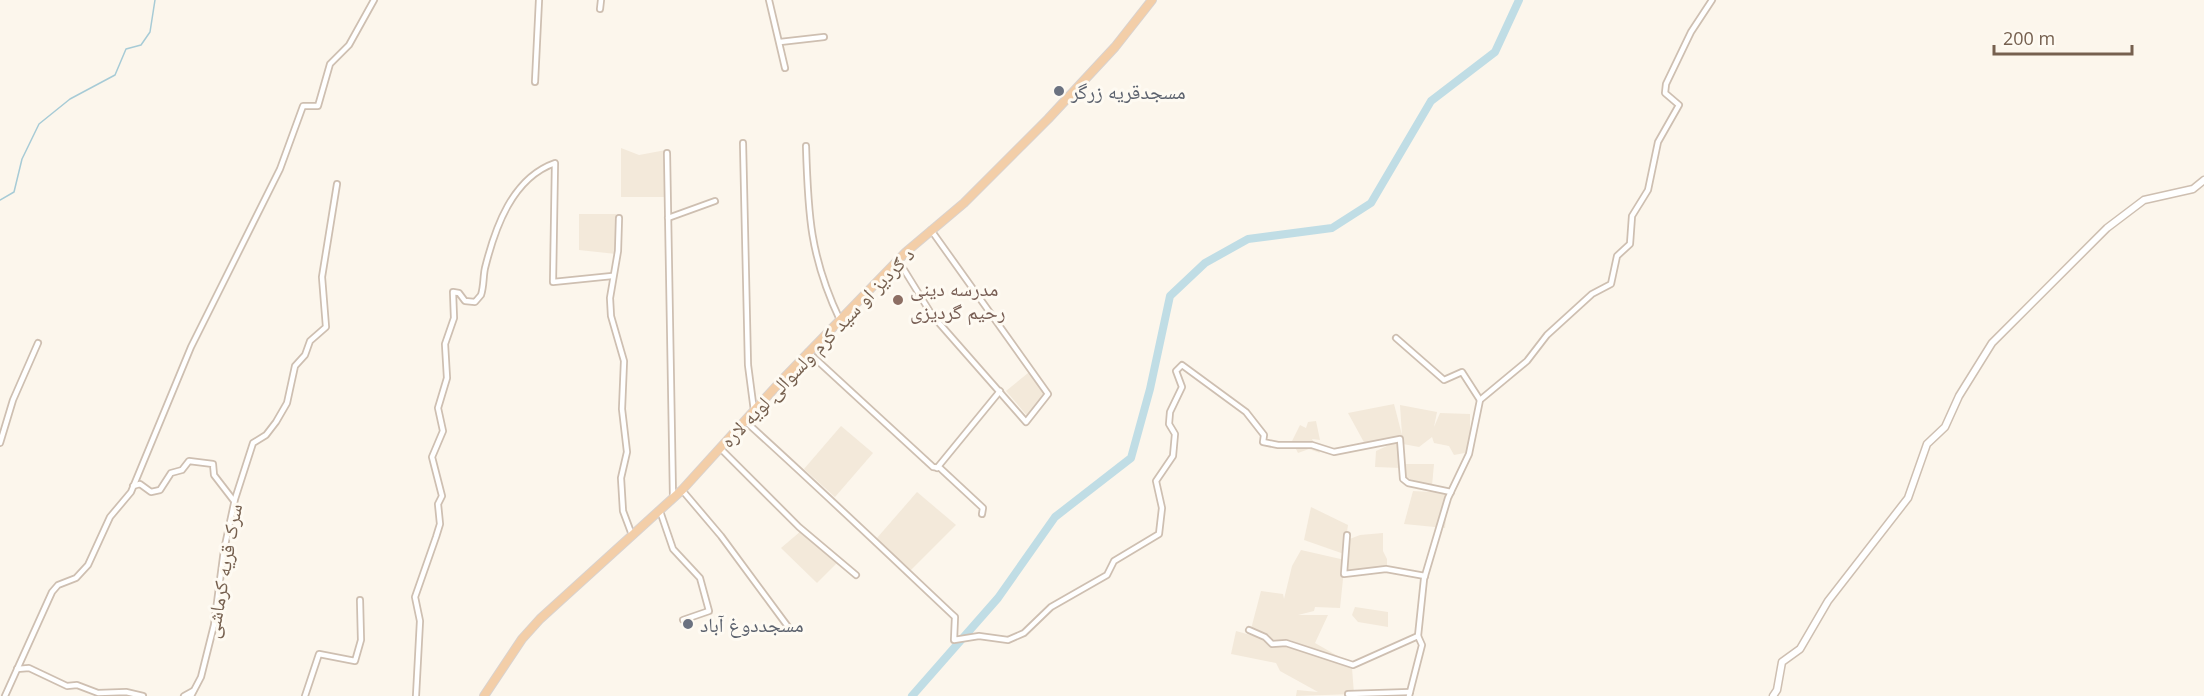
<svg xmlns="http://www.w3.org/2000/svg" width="2204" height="696" font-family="'Open Sans','Noto Naskh Arabic',sans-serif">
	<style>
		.residential { fill: #f3e9da }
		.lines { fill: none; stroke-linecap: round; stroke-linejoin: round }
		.stream { stroke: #a7cbd6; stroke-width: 1.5 }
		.river { stroke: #c0dde5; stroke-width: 8 }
		.minor-casing { stroke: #cebfb1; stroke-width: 8 }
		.tertiary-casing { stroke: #cebfb1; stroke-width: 9 }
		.trunk-casing { stroke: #d9d2ce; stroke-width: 10 }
		.minor { stroke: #fff; stroke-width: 4.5 }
		.tertiary { stroke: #fff; stroke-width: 6 }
		.trunk { stroke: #f3cea8; stroke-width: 8 }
		.worship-dot { fill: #6b7280; stroke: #fefaf2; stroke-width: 2 }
		.education-dot { fill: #8d6e63; stroke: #fefaf2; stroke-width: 2 }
		.labels { text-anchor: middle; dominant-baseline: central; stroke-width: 6; stroke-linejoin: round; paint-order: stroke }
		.worship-label { font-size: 20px; fill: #5b616d; stroke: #fefaf2; text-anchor: start }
		.education-label { font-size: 20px; fill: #785e54; stroke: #fefaf2; text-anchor: start }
		.street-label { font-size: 20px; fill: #76604f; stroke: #fefaf2 }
	</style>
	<rect width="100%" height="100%" fill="#fcf6ec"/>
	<g class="residential">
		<polygon points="621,148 639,155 666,150 667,197 621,197"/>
		<polygon points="579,214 616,214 616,254 579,250"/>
		<polygon points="1033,369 1050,395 1029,418 1006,391"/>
		<polygon points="1394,404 1402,435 1400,405 1437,412 1434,427 1440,413 1470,414 1470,452 1454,455 1449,446 1434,443 1432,437 1419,447 1403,444 1400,436 1366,446 1348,413"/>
		<polygon points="1316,421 1320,440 1312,439 1320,453 1309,449 1298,453 1292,441 1300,425 1306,428 1308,422"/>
		<polygon points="841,426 873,453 835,497 804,469"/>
		<polygon points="1400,440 1401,468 1375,467 1376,451"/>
		<polygon points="1403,464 1434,464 1432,486 1404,477"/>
		<polygon points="1413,491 1449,493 1445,528 1404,524"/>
		<polygon points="917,492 956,525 908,573 877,538"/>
		<polygon points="1311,507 1348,525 1344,554 1304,540"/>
		<polygon points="801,531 837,563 817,583 781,548"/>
		<polygon points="1383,533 1383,551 1387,559 1387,567 1348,574 1347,540 1360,535"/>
		<polygon points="1301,550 1345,560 1340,608 1315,607 1314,611 1298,615 1328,615 1315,643 1357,667 1290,640 1281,642 1352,668 1354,694 1296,696 1297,690 1318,692 1280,671 1276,663 1231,654 1236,631 1272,641 1251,629 1261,591 1283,594 1284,599 1292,566"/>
		<polygon points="1355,607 1388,612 1388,627 1358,622 1352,615"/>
	</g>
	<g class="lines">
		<polyline class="stream" points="0,200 14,192 22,159 39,124 70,99 115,75 126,49 141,45 150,32 155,0"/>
		<polyline class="river" points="912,696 998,598 1055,517 1131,458 1150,389 1170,296 1205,263 1248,239 1332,228 1371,203 1431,101 1495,52 1519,0"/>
		<g class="minor-casing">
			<g id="minor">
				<polyline points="769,0 785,68"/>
				<polyline points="600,9 601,0"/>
				<polyline points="780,42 824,37"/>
				<polyline points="535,82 539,0"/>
				<polyline points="743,143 748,365 754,411"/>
				<path d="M 806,146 C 808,214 810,257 840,320"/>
				<polyline points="667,153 673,497"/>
				<polyline points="619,218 618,251 610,298 611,316 624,361 622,409 627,452 621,478 623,511 632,535"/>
				<polyline points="668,218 715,201"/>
				<polyline points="898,260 932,315 1026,422 1048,394 931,230"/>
				<polyline points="1396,338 1444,380 1462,372 1480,400"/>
				<polyline points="808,352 933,467 940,468 983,508 982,514"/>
				<path d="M 745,421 C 816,485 885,551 955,617 L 954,640 L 979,636 L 1008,640 L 1024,633 L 1051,607 L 1107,575 L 1114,561 L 1159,534 L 1162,508 L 1156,481 L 1173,456 L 1175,434 L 1169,424 L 1170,412 L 1182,387 L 1176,371 L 1182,365 L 1246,412 L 1264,435 L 1263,442 L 1278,445 L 1312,445 L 1334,452 L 1400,439 L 1403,479 L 1408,483 L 1451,492"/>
				<polyline points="0,443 13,400 38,343"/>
				<polyline points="720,448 799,527 856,575"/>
				<polyline points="937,468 1000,391"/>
				<polyline points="133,486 140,484 151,492 160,490 171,473 182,470 189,461 213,464 214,475 234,501"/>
				<polyline points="682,490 721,536 789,628"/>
				<polyline points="660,511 673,549 700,578 709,611 683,620"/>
				<polyline points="1347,535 1344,574 1386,569 1425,576"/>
				<polyline points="1249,630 1265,637 1272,644 1286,643 1353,665 1418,636"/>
				<polyline points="17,669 29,668 67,686 77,685 98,693 126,692 143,696"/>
				<polyline points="1348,694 1410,692"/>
				<polyline points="5,696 52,592 58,585 76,578 88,565 110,517 131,492 191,347 280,169 303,106 318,106 330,64 349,45 374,0"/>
				<polyline points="184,696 193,691"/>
				<polyline points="191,696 201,677 214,625 224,550 235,499 253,443 266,435 276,422 287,403 295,366 305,355 310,341 326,327 322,277 337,184"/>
				<polyline points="305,696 319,654 355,661 361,640 360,600"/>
				<path d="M 416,696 L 420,621 L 415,597 L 436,537 L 440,524 L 438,504 L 442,496 L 432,457 L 443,431 L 438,408 L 447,378 L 445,344 L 454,318 L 453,292 L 459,293 L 465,301 L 475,302 L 481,295 C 484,286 483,277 485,268 C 495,228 512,178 555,163 L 553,282 L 612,276"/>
				<polyline points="1409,696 1422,645 1418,636 1424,579 1448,498 1469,454 1480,400 1527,361 1547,335 1592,294 1611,284 1617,256 1630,244 1632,216 1648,190 1658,142 1679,105 1665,93 1666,84 1691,32 1712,0"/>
			</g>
		</g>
		<g class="tertiary-casing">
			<polyline id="tertiary" points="1773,696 1777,690 1782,662 1800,649 1828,601 1908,498 1927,444 1945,427 1959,396 1992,343 2107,228 2144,200 2193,189 2204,180"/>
		</g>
		<g class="trunk-casing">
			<polyline id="trunk" points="484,696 522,639 540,619 682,490 782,380 906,252 964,203 1048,119 1115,47 1152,0"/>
		</g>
		<use href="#minor" class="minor"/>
		<use href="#tertiary" class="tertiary"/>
		<use href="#trunk" class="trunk"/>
	</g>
	<g class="worship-dot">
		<circle cx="1059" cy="91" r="6"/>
		<circle cx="688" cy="624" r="6"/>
	</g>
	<circle class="education-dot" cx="898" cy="300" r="6"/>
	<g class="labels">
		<g class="worship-label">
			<text x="1071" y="91">مسجدقریه زرگر</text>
			<text x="700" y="624">مسجددوغ آباد</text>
		</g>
		<g class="education-label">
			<text x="910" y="288">مدرسه دینی<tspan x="910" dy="23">رحیم گردیزی</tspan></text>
		</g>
		<g class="street-label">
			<text transform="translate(817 347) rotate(-46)">د ګردیز او سید کرم ولسوالۍ لویه لاره</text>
			<text transform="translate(223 571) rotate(-80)">سرک قریه کرماشی</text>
		</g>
	</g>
	<path d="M1994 45v9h138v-9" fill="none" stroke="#76604f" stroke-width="3"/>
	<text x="2003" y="45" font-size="18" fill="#76604f" stroke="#fefaf2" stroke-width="4.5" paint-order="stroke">200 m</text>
</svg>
